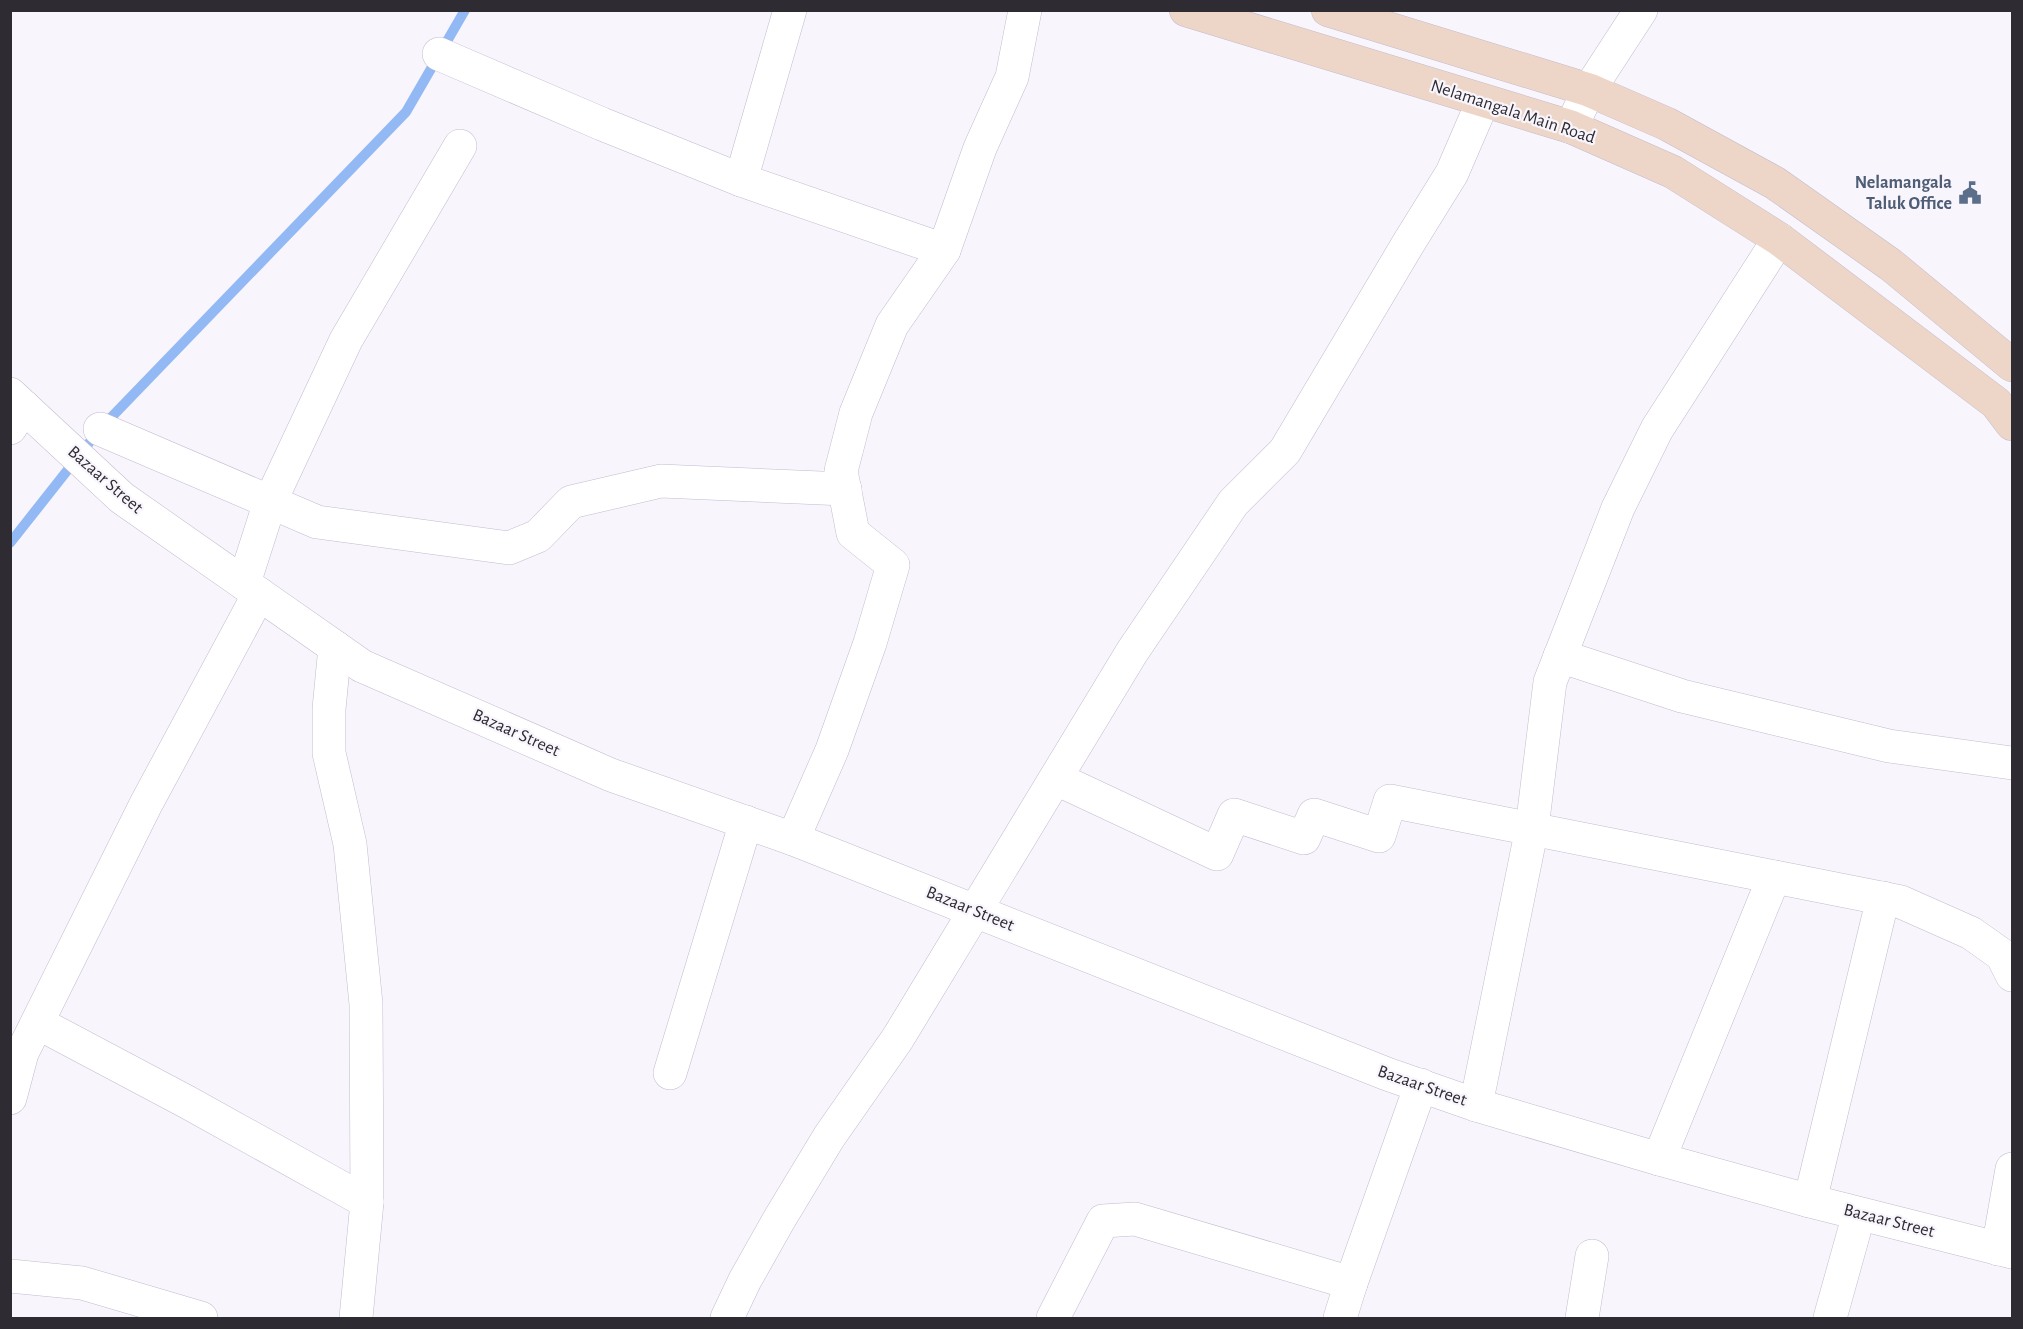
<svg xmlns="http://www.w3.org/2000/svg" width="2023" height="1329" font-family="'Alegreya Sans',sans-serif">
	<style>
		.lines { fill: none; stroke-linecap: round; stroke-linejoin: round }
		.stream { stroke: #93b9f4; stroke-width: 10 }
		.minor-casing { stroke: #c3bbcf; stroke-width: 34 }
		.tertiary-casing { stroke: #c3bbcf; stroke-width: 34 }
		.secondary-casing { stroke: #c3bbcf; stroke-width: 34 }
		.minor { stroke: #fff; stroke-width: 33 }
		.tertiary { stroke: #fff; stroke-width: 33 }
		.secondary { stroke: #edd6c7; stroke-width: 33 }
		.labels { text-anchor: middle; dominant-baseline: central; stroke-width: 4.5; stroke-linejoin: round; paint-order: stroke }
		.street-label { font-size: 18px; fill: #2e2b33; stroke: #f8f5fd }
		.service-label { font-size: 18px; font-weight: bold; fill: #4e5e75; stroke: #f8f5fd; text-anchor: end }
	</style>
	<rect width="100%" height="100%" fill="#f8f5fd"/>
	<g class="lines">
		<polyline class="stream" points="10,543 100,429 406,112 465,10"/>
		<g class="minor-casing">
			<g id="minor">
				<polyline points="790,10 741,180 944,250"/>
				<polyline points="439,54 602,124 741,180"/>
				<polyline points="1571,127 1589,90 1641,10"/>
				<polyline points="10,428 24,407"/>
				<polyline points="100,429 317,522 509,548 538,536 571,502 661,481 845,489"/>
				<polyline points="244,583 270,502 346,340 460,146"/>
				<polyline points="335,647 329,709 329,753 350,844 366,1004 367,1202 356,1318"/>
				<polyline points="1560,656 1682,696 1889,746 2012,763"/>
				<polyline points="1057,779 1217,854 1234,815 1304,838 1314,815 1379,836 1390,801 1901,902 1971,933 2002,955 2012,975"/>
				<polyline points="793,839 832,750 870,643 893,565 853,533 841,471 856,413 892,325 944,250 980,148 1012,77 1025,10"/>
				<polyline points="38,1023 187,1102 367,1202"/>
				<polyline points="670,1073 746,822"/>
				<polyline points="10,1098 22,1053 146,804 259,594"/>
				<polyline points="1476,1105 1532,828 1550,682 1618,508 1657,429 1779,239"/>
				<polyline points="1659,1159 1774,877"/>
				<polyline points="1810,1201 1883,898"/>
				<polyline points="1998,1249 2012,1169"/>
				<polyline points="10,1276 82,1283 201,1318"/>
				<polyline points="1351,1283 1421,1085"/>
				<polyline points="727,1318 745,1280 780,1218 829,1137 898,1038 1132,652 1233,503 1285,451 1408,244 1452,173 1483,101"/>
				<polyline points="1053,1318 1103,1221 1135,1219 1351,1283 1340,1318"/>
				<polyline points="1582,1318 1592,1256"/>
				<polyline points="1830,1318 1859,1214"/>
			</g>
		</g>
		<g class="tertiary-casing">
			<polyline id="tertiary" points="10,394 122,498 362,666 611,775 793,839 1387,1074 1476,1105 1659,1159 1810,1201 2012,1252"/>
		</g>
		<g class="secondary-casing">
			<g id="secondary">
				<polyline points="1186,10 1571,127 1673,172 1779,239 1996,403 2012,424"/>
				<polyline points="1328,10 1589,90 1667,124 1775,183 1891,265 2012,365"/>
			</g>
		</g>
		<use href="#minor" class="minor"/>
		<use href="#tertiary" class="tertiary"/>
		<use href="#secondary" class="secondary"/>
	</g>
	<defs>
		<g id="civic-bare" transform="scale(1.8)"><path d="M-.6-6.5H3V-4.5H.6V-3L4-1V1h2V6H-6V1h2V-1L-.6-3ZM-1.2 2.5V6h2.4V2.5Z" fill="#5c6f8a" stroke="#f8f5fd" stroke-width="2.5" paint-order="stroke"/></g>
	</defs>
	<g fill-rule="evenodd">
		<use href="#civic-bare" x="1970" y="193"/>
	</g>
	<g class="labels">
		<g class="street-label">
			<text transform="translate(1513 112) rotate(18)">Nelamangala Main Road</text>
			<text transform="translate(105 480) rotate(41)">Bazaar Street</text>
			<text transform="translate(516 733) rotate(24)">Bazaar Street</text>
			<text transform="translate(970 909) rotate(22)">Bazaar Street</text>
			<text transform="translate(1422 1086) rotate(19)">Bazaar Street</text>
			<text transform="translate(1889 1221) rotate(14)">Bazaar Street</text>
		</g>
		<g class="service-label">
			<text x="1952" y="183">Nelamangala<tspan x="1952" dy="21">Taluk Office</tspan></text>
		</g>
	</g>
	<rect width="2023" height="1329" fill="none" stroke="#2e2b33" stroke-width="24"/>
</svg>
